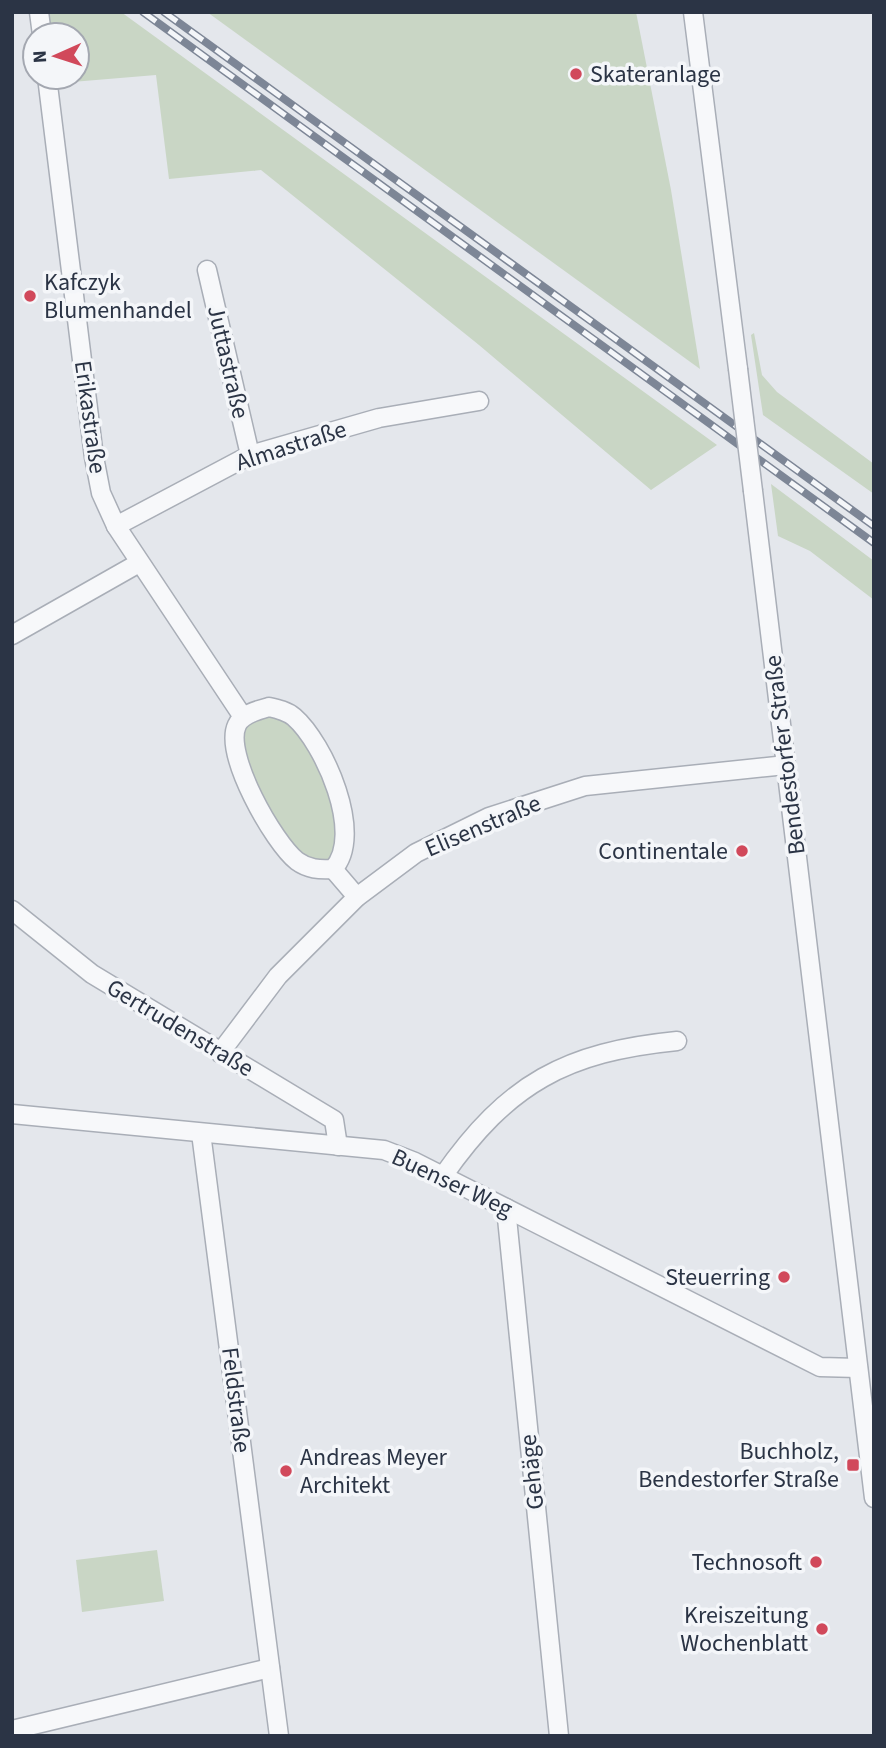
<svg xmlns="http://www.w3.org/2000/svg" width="886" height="1748" font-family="'Source Sans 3',sans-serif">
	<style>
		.green { fill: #c9d6c5 }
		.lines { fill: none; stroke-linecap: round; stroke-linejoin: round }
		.minor-casing { stroke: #a9aeb7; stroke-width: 21 }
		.minor { stroke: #f7f8fa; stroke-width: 18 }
		.rail-casing { stroke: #7d8696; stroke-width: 8 }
		.rail { stroke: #f4f6f9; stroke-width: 5; stroke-dasharray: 16; stroke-linecap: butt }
		.minor-bridge-casing { stroke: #a9aeb7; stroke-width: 21; stroke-linecap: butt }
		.minor-bridge { stroke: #f7f8fa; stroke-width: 18 }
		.poi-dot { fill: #d1495b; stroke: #f4f6f9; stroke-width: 2.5 }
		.labels { text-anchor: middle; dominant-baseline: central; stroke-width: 7; stroke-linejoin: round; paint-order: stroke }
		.poi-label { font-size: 24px; fill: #2b3445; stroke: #f4f6f9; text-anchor: end }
		.street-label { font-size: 24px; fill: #2b3445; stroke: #f4f6f9 }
	</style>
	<rect width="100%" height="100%" fill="#e4e7ec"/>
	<g class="green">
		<polygon points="39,12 121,12 717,445 651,490 479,345 261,170 169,179 156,75 48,84 47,77 77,77 77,35 42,35"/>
		<polygon points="207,12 636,12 671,190 700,369"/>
		<polygon points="754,333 762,375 777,392 874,464 874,494 763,415 751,335"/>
		<polygon points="771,484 874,561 874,600 810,551 778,536"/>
		<polygon points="281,709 336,786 342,860 311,869 256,803 236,725"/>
		<polygon points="157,1550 164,1601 82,1612 76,1560"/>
	</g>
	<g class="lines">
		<g class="minor-casing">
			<g id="minor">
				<polyline points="39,12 42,35"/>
				<polyline points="693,12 738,369"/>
				<polyline points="47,77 94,457 101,493 116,526 243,717"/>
				<polyline points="207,270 250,455"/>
				<polyline points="753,491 874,1498"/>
				<polyline points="116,526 250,455 379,418 479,401"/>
				<polyline points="12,635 139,563"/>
				<path d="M 269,707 C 278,709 287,711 294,717 C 324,743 365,835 333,869 C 319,870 308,869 297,861 C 274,843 223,754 237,725 C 242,714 258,710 269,707 Z"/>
				<polyline points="333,869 357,897"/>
				<polyline points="12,910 92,974 334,1120 338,1146"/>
				<polyline points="220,1053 278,976 357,897 416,853 489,817 585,786 786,765"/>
				<polyline points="12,1114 384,1150 415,1162 820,1367 858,1368"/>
				<polyline points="201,1133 279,1736"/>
				<path d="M 443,1176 C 508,1083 566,1052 677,1041"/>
				<polyline points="506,1208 559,1736"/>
				<polyline points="12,1730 270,1668"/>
			</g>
		</g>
		<use href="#minor" class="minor"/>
		<g class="rail-casing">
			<g id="rail">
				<polyline points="143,12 874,543"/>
				<polyline points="164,12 874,526"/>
			</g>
		</g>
		<use href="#rail" class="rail"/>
		<g class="minor-bridge-casing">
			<polyline id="minor-bridge" points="738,369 753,491"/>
		</g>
		<use href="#minor-bridge" class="minor-bridge"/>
	</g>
	<g class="poi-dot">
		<circle cx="576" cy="74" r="7"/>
		<circle cx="30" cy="296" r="7"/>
		<circle cx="742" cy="851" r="7"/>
		<circle cx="784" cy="1277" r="7"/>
		<rect x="846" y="1458" width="14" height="14" rx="3.5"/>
		<circle cx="286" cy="1471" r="7"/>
		<circle cx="816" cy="1562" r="7"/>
		<circle cx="822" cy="1629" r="7"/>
	</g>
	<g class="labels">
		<g class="poi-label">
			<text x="590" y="74" text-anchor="start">Skateranlage</text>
			<text x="44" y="282" text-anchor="start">Kafczyk<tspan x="44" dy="28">Blumenhandel</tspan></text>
			<text x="728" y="851">Continentale</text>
			<text x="770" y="1277">Steuerring</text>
			<text x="839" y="1451">Buchholz,<tspan x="839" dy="28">Bendestorfer Straße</tspan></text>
			<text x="300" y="1457" text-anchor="start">Andreas Meyer<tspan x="300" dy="28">Architekt</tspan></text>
			<text x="802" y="1562">Technosoft</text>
			<text x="808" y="1615">Kreiszeitung<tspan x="808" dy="28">Wochenblatt</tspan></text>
		</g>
		<g class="street-label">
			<text transform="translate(228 362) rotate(77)">Juttastraße</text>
			<text transform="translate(90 417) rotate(82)">Erikastraße</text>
			<text transform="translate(291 446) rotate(-18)">Almastraße</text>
			<text transform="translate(785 755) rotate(-97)">Bendestorfer Straße</text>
			<text transform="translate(483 826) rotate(-23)">Elisenstraße</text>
			<text transform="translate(180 1028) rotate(31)">Gertrudenstraße</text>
			<text transform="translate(452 1183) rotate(25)">Buenser Weg</text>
			<text transform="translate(236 1400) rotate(83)">Feldstraße</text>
			<text transform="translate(532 1472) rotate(-96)">Gehäge</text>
		</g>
	</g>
	<rect width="886" height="1748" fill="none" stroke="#2b3445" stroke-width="28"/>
	<g transform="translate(56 56) rotate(267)"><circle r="33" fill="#f4f6f9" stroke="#a4a8b1" stroke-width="2"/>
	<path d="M0-5L12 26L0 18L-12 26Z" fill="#d1495b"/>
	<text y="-10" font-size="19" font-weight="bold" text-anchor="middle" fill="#2b3445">N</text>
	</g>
</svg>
